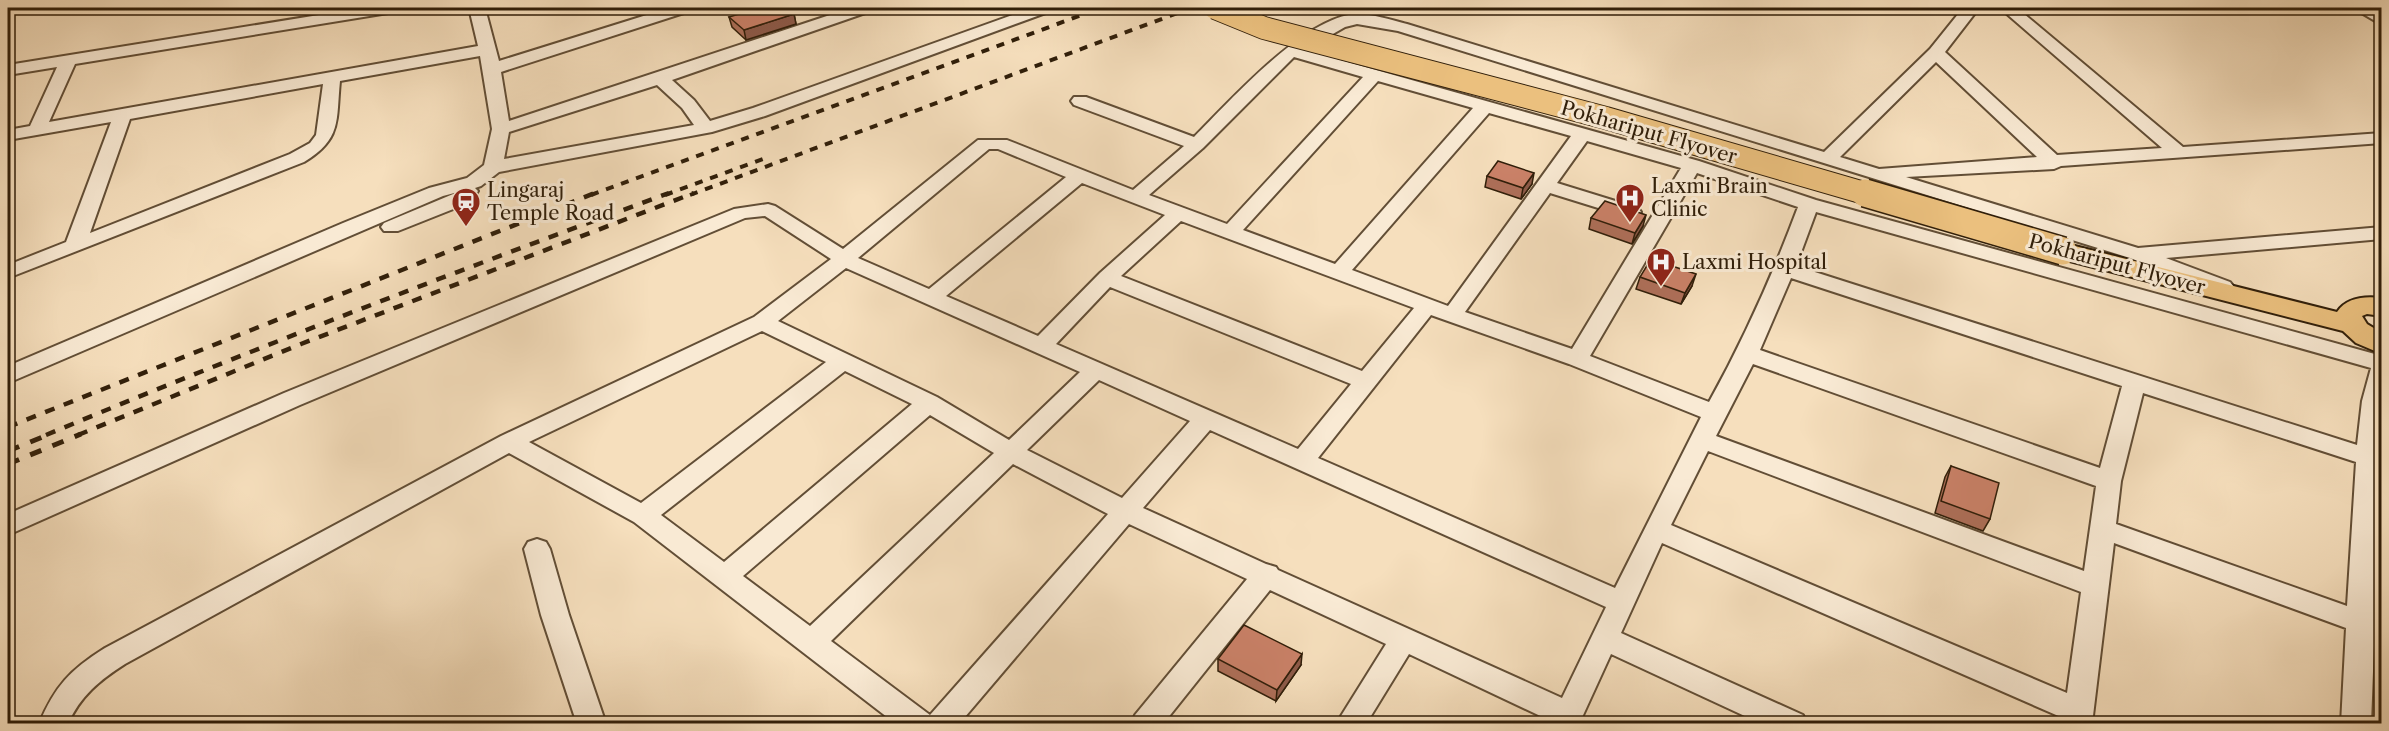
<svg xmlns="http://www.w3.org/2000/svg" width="2389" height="731" font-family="'Libre Caslon Text',serif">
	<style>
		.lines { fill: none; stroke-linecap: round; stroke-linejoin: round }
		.minor-casing { stroke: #624e36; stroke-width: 4 }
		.major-casing { stroke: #301e09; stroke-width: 4 }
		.minor { fill: #f9ead4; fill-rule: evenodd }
		.major { fill: #ebc07e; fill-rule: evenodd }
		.rail-far2 { stroke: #301e09; stroke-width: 4; stroke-dasharray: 8 8; stroke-linecap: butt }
		.rail-far1 { stroke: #301e09; stroke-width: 4.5; stroke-dasharray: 10 10; stroke-linecap: butt }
		.rail { stroke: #301e09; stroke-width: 5; stroke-dasharray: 12 12; stroke-linecap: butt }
		.major-bridge-far1-casing { stroke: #301e09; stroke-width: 24; stroke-linecap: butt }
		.major-bridge-casing { stroke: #301e09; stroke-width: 30; stroke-linecap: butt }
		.major-bridge-far1 { stroke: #ebc07e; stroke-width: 22 }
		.major-bridge { stroke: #ebc07e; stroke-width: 27 }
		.wall { fill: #ae6f59; stroke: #301e09; stroke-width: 1.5 }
		.shaded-wall { fill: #8d5a49; stroke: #301e09; stroke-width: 1.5 }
		.building { fill: #ca8168; stroke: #301e09; stroke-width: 1.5 }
		.labels { text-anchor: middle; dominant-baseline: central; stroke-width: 6; stroke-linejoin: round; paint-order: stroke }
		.street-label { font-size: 20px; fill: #301e09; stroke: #f9ead4 }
		.poi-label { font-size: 20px; fill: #301e09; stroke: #f9ead4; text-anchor: start }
	</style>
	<rect width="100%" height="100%" fill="#f6dfbd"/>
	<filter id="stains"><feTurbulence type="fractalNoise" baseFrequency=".00333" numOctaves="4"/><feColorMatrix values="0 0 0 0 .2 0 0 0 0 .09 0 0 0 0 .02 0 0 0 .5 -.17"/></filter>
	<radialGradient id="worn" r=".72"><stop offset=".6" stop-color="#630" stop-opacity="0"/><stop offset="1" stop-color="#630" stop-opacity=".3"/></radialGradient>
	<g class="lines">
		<g class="minor-casing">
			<g id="minor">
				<path d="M 362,8 L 396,8 L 388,13 L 75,64 L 49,122 L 478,46 L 469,8 L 485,8 L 499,61 L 669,8 L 692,8 L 690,11 L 501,72 L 509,121 L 851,8 L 873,8 L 871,11 L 672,80 L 694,100 L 710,121 L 753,108 L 1032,8 L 1053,8 L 1051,11 L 765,116 L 712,132 L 499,172 L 481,186 L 475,188 L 478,191 L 471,202 L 398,231 L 384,231 L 381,227 L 384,223 L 458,192 L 443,196 L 8,383 L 8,366 L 343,223 L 429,188 L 467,178 L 484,165 L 492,129 L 480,56 L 340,81 C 336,121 342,139 304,162 L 8,278 L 8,265 L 66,242 L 111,122 L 8,140 L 8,130 L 30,126 L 57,67 L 8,75 L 8,65 ZM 323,84 L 316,135 L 310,143 L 290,154 L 90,233 L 130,119 ZM 657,85 L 682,108 L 694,125 L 504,159 L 509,132 Z"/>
				<path d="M 1963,8 L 1979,8 L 1945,52 L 2057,155 L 2162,148 L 2000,8 L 2017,8 L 2183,147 L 2382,133 L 2382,143 L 2061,166 L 2054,169 L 1906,177 L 2138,248 L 2382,227 L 2382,239 L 2166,258 L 2230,282 L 2234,287 L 2230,292 L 2223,294 L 2130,258 L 1398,31 L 1357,24 L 1345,27 L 1305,50 L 1699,161 L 1816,200 L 2382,356 L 2382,435 L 2371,724 L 2341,724 L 2346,628 L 2114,543 L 2092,724 L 2062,724 L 2063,718 L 1662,543 L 1621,633 L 1803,715 L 1807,724 L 1762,724 L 1611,654 L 1579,724 L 1550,724 L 1551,721 L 1409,654 L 1366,724 L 1336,724 L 1386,644 L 1270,590 L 1163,724 L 1131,724 L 1135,715 L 1247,579 L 1129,524 L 959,724 L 896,724 L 634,522 L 509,453 L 125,664 C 100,680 80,696 68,724 L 39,724 C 55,686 70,670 105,648 L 501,436 L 754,317 L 831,259 L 765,216 L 745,218 L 300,405 L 8,535 L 8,514 L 284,393 L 734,209 L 768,204 L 775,206 L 843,249 L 978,140 L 1007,140 L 1133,190 L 1184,146 L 1074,105 L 1071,101 L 1074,97 L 1086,97 L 1194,137 C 1230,101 1305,16 1357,14 C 1372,14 1392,20 1407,24 L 1824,152 L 1930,49 ZM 1294,57 L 1363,77 L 1227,224 L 1149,195 L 1203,148 ZM 1936,62 L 2037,157 L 1879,169 L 1840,157 ZM 1378,81 L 1473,108 L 1335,264 L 1243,230 ZM 1489,113 L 1571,136 L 1448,306 L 1352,270 ZM 1587,141 L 1681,168 L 1572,349 L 1465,312 L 1550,193 L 1624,216 L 1638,216 L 1641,212 L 1638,208 L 1557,183 ZM 989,149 L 998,149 L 1066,177 L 929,289 L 858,258 ZM 1697,173 L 1798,207 C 1773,274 1744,339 1709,402 L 1590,356 ZM 1082,183 L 1165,215 L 1100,273 L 1038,336 L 946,296 ZM 1816,212 L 2371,368 L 2362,401 L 2357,445 L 1796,266 ZM 1181,221 L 1414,308 L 1362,371 L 1121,276 ZM 846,268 L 1080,372 L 1009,440 L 937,397 L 778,321 ZM 1791,278 L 2122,386 L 2100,468 L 1760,350 ZM 1110,287 L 1351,384 L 1298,449 L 1056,344 ZM 1431,315 L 1569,364 L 1701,417 L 1615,588 L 1318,458 ZM 762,331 L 826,362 L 641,503 L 529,442 ZM 1753,364 L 2096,486 L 2084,571 L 1716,436 ZM 845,371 L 912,404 L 724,562 L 661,515 ZM 1099,380 L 1190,421 L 1122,498 L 1027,450 ZM 2143,393 L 2356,462 L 2347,606 L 2116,524 L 2121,481 ZM 930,415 L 994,453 L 810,626 L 743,576 ZM 1210,430 L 1606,607 L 1562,698 L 1278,570 L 1276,567 L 1266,564 L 1143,508 ZM 1708,451 L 2081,592 L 2067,693 L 1671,525 ZM 1013,464 L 1108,514 L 930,715 L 831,641 Z"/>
				<polygon points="2353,8 2372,8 2382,13 2382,25"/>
				<polygon points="537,539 546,542 550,549 569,615 606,724 577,724 541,615 524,549 528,542"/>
			</g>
		</g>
		<g class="major-casing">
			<path id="major" d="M 2063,243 L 2337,312 C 2347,297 2365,296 2382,298 L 2382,316 L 2367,314 L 2362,316 L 2367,324 L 2382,333 L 2382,354 L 2356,343 L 2343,331 L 2054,257 L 2050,251 L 2054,245 Z"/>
		</g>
		<use href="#minor" class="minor"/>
		<use href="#major" class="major"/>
		<g class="rail-far2">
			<polyline points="591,195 1101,8"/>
			<polyline points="665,195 766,158"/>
			<polyline points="690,195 1191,8"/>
		</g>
		<g class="rail-far1">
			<polyline points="8,427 595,193"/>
			<path d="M 46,435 C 252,349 460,270 669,193"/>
			<polyline points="78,435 301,344 694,193"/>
		</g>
		<g class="rail">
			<polyline points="8,451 50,434"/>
			<polyline points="8,464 81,434"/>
		</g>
		<g class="major-bridge-far1-casing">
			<polyline id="major-bridge-far1" points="1215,8 1264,28 1606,118 1871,195"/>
		</g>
		<g class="major-bridge-casing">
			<polyline id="major-bridge" points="1865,193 2063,251"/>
		</g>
		<use href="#major-bridge-far1" class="major-bridge-far1"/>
		<use href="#major-bridge" class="major-bridge"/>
	</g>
	<g class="wall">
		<polygon points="794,14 796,24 746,40 732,27 729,17"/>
		<polygon points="1487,176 1532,184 1521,199 1485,187"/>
		<polygon points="1591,218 1643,226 1632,244 1589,229"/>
		<polygon points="1640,277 1692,286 1681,304 1636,289"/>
		<polygon points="1951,466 1990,519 1983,531 1935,513 1945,477"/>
		<polygon points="1218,659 1301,665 1276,701 1218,671"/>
	</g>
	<g class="shaded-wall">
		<polygon points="794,14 796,24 746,40 744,30"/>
		<polygon points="1534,173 1532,184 1521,199 1523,188"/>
		<polygon points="1646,215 1643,226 1632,244 1635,233"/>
		<polygon points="1696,274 1692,286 1681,304 1685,293"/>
		<polygon points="1302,654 1301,665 1276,701 1277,690"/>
	</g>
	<g class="building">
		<polygon points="759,8 785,8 794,14 744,30 729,17"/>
		<polygon points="1498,161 1534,173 1523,188 1487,176"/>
		<polygon points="1605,201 1646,215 1635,233 1591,218"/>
		<polygon points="1651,259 1696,274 1685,293 1640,277"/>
		<polygon points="1951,466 1999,483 1990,519 1941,501"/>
		<polygon points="1244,625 1302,654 1277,690 1218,659"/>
	</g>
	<defs>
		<g id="hospital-pin" transform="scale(1.5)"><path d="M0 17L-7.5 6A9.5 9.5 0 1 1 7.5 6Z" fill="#8f2418" stroke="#f9ead4"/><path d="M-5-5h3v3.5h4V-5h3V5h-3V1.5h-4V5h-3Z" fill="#fff"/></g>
		<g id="station-pin" transform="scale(1.5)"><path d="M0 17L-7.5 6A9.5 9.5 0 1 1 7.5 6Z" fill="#8f2418" stroke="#f9ead4"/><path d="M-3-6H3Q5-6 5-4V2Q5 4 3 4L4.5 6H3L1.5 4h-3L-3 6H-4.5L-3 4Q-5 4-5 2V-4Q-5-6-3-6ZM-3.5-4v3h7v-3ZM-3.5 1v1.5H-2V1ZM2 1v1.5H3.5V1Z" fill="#fff"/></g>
	</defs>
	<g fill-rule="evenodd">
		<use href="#hospital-pin" x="1630" y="198"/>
		<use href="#station-pin" x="466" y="202"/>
		<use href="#hospital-pin" x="1661" y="262"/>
	</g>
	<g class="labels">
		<g class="street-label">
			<text transform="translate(1649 132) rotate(16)">Pokhariput Flyover</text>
			<text transform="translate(2117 264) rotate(15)">Pokhariput Flyover</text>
		</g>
		<g class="poi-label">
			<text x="1651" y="186">Laxmi Brain<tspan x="1651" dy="23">Clinic</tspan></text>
			<text x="487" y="190">Lingaraj<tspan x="487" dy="23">Temple Road</tspan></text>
			<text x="1682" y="262">Laxmi Hospital</text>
		</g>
	</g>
	<rect width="2389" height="731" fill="none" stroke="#f6dfbd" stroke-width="30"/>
	<rect x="9" y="9" width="2371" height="713" fill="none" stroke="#301e09" stroke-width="3"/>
	<rect x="15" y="15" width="2359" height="701" fill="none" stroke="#301e09" stroke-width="1.5"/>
	<rect width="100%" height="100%" filter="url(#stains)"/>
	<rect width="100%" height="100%" fill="url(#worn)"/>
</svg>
